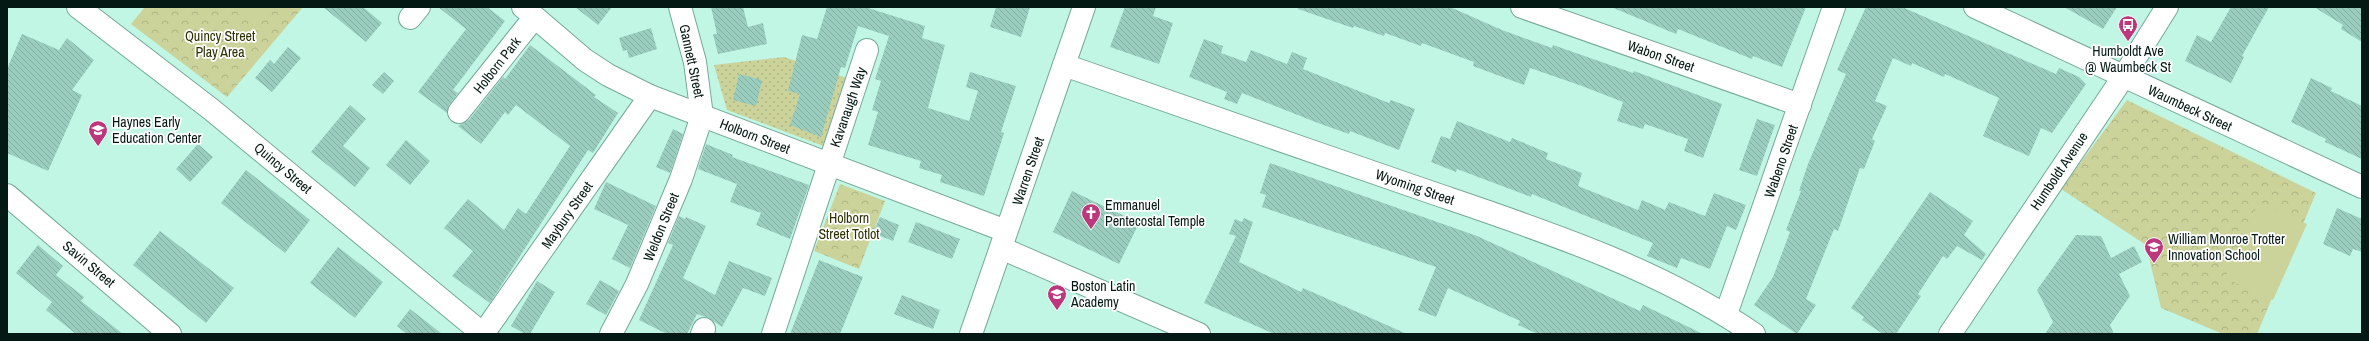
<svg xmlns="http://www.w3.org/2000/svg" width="2369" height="341" font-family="'Archivo Narrow',sans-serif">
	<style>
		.grass { fill: url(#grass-dots) }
		.park { fill: url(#park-crowns) }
		.pitch { fill: #cbd29a }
		.building { fill: url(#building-back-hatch) }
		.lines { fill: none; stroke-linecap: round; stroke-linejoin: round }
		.minor-casing { stroke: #76a899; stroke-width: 24 }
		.major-casing { stroke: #76a899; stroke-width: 24 }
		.minor { stroke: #fff; stroke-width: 22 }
		.major { stroke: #fff; stroke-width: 22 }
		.labels { text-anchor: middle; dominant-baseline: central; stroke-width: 3.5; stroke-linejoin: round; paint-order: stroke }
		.park-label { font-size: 14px; fill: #2d3001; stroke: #fff }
		.poi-label { font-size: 14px; fill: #051914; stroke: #fff; text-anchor: start }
		.street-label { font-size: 14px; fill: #051914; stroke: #fff }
	</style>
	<defs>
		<pattern id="grass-dots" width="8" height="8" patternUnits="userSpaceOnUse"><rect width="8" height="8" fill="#cbd29a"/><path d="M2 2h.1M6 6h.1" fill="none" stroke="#adb484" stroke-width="1.8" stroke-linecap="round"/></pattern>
		<pattern id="park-crowns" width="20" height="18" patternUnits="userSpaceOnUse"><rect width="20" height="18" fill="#cbd29a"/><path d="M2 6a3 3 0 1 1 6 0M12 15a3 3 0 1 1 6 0" fill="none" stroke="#adb484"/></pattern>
		<pattern id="building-back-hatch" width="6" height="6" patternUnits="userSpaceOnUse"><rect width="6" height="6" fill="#9acdbd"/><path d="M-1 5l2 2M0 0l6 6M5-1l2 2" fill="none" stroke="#83afa2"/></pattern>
	</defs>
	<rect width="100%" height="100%" fill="#c1f6e5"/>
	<polygon class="grass" points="784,57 847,78 826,147 727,110 714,65"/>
	<g class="park">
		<polygon points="145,7 303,7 227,97 131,24"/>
		<polygon points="2127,100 2316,193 2257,334 2223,334 2161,308 2146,245 2061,189"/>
		<polygon points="840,184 885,201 859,269 814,251"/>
	</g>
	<g class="pitch">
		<polygon points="234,7 274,7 257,27"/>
		<polygon points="2259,202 2307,224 2273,300 2225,278"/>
	</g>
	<g class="building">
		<polygon points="323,7 363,7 382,23 366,42"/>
		<polygon points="438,7 487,7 505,21 453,90 458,93 449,105 447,113 418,92 466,29"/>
		<polygon points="575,7 612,7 598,25"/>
		<polygon points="711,7 743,7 748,27 763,23 767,44 718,54 713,34 717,34"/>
		<polygon points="827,7 865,7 925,26 922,38 945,45 928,108 969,121 978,91 966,87 970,72 1016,86 1001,132 1004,133 984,196 940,182 942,175 919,168 921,161 868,145 878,112 872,110 881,81 875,79 889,36 858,26 845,68 841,67 821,137 790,125 800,94 788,91 802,35 817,39"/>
		<polygon points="996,7 1030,7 1021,37 990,27"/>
		<polygon points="1125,7 1156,7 1153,16 1173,23 1159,64 1110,47"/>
		<polygon points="1299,7 1450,7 1502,30 1552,48 1553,45 1633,73 1634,71 1722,104 1703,158 1684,151 1688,139 1645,124 1643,129 1617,121 1623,102 1582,86 1530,68 1524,85 1473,66 1474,62 1422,43 1421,46 1385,33 1384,36 1354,26 1353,28 1298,9"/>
		<polygon points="1611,7 1806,7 1782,67 1753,56 1752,59 1678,29 1676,34"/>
		<polygon points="1866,7 1902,7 2056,74 2059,68 2079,77 2086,84 2052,133 2041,128 2029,156 1983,136 1999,98 1945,74 1944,77 1912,63 1911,66 1893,58 1875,101 1887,106 1872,139 1875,141 1864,169 1860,168 1838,231 1834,229 1806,299 1816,305 1797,334 1754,305 1773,277 1790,232 1786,230 1801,191 1799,191 1808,164 1846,74 1837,70"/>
		<polygon points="2064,7 2117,7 2103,29"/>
		<polygon points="2231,7 2269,7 2242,56 2244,57 2231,83 2185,61 2197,35 2211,42"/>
		<polygon points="2314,7 2362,7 2362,42 2341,29 2343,25"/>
		<polygon points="651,28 657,49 629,58 627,50 623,51 619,38"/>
		<polygon points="22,34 59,50 67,38 94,60 72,90 82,95 48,171 7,153 7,69"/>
		<polygon points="1204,39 1223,46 1221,53 1246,62 1251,50 1287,64 1292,52 1307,58 1303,69 1389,103 1391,100 1415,109 1399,150 1350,131 1349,134 1318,123 1242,93 1237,104 1224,99 1227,92 1189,77"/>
		<polygon points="530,45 596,95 594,97 618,113 593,153 588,150 490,303 452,276 473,251 444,228 468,199 504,230 518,208 526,214 570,146 516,105 508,115 505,112 481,144 458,126 469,120 503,77 505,79"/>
		<polygon points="288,47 301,58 272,92 255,78 270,60 274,64"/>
		<polygon points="384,72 394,81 383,94 372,85"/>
		<polygon points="739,74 762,80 756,106 733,100"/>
		<polygon points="2311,78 2332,88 2331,91 2362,106 2362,159 2325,142 2326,139 2291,122"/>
		<polygon points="350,105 366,119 343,146 370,168 355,187 311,152"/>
		<polygon points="1757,119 1775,125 1757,176 1739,170"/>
		<polygon points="1457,121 1510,142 1512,138 1548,153 1546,159 1582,173 1578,186 1638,210 1642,200 1665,210 1669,202 1705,216 1714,193 1746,205 1736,230 1727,226 1710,269 1681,258 1677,268 1647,256 1653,243 1532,194 1531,197 1457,169 1456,172 1431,162 1441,136 1450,139"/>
		<polygon points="673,129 683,134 670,173 656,167"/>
		<polygon points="406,140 430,161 410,185 386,165"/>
		<polygon points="198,144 213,157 190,182 176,169"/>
		<polygon points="706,144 733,155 732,157 809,185 790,239 756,225 761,213 730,202 737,184 698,169"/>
		<polygon points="1270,163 1477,236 1640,311 1643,305 1703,334 1538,334 1518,325 1520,321 1448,288 1436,317 1418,310 1436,267 1262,207 1266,195 1260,193"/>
		<polygon points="246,170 310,220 285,253 221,203"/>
		<polygon points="606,182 656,206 630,268 612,259 628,225 594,209"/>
		<polygon points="1072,191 1139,223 1119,264 1053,232"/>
		<polygon points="1930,192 1973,221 1964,235 1986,254 1982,260 1957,246 1947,259 1943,256 1918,294 1921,296 1896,334 1883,334 1862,320 1864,317 1851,308"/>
		<polygon points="2337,208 2362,219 2362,252 2353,249 2350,256 2323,244"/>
		<polygon points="679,216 685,219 686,217 706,226 683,278 715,295 729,261 772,278 765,296 743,288 722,327 709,318 697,314 687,334 667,334 639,320 673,245 668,243"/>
		<polygon points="880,217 899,225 893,241 873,233"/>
		<polygon points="1244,218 1253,222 1239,262 1301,292 1303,288 1407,334 1274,334 1204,303 1236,236 1229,234 1235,219 1242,222"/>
		<polygon points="916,222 960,239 952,259 908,242"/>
		<polygon points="160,231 234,288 206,323 133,265"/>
		<polygon points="2076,235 2101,236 2111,258 2134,246 2142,262 2119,274 2130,296 2110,325 2114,334 2045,334 2053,322 2037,290"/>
		<polygon points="38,245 63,266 56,275 84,297 81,301 123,334 76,334 46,310 52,302 16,273"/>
		<polygon points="338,247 383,282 355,318 310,283"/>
		<polygon points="819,260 863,277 840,334 790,334"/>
		<polygon points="600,280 619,291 606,315 586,304"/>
		<polygon points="537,281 555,292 530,334 525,334 511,326"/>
		<polygon points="902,295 940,310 933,329 894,314"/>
		<polygon points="410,309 423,319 442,334 407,334 397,326"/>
	</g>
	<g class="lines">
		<g class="minor-casing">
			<g id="minor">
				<polyline points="523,7 585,60 608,75 650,96 1006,231"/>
				<polyline points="1522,7 1800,105"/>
				<polyline points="1975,7 2362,187"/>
				<polyline points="410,18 419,7"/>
				<path d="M 1064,65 C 1185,108 1306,149 1427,191 C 1538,229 1657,267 1754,334"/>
				<polyline points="459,112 534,18"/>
				<polyline points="7,195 170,334"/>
				<polyline points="1001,248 1199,334"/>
				<polyline points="1726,314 1834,7"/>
				<polyline points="483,334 650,96"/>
				<polyline points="611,334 637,284 681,179 702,116 695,62 680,7"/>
				<polyline points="702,334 704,329"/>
				<polyline points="773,334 867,50"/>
				<polyline points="1950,334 2124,76 2167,7"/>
			</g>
		</g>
		<g class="major-casing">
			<g id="major">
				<polyline points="78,7 212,110 483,334"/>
				<polyline points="971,334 1084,7"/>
			</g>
		</g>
		<use href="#minor" class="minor"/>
		<use href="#major" class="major"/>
	</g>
	<defs>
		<g id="bus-pin" transform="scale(1)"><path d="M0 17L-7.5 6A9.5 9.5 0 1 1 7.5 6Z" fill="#bc377b" stroke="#fff"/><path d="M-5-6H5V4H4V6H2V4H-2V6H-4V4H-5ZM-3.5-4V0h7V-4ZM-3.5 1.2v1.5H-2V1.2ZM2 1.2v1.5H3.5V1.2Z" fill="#fff"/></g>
		<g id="school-pin" transform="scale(1)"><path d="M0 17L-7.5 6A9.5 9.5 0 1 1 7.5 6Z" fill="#bc377b" stroke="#fff"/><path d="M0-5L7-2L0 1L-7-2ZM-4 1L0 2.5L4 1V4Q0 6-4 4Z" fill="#fff"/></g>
		<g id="church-pin" transform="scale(1)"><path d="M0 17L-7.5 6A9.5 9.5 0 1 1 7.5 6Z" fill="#bc377b" stroke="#fff"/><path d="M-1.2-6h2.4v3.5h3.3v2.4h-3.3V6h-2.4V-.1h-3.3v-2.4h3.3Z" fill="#fff"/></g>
	</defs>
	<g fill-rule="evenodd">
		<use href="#bus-pin" x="2128" y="25"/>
		<use href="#school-pin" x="98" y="130"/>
		<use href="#church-pin" x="1091" y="213"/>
		<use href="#school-pin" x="2154" y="247"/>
		<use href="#school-pin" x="1057" y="294"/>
	</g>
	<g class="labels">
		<g class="park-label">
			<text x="220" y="36">Quincy Street<tspan x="220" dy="16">Play Area</tspan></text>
			<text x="849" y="218">Holborn<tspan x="849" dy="16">Street Totlot</tspan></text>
		</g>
		<g class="poi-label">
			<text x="2128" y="51" text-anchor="middle">Humboldt Ave<tspan x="2128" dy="16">@ Waumbeck St</tspan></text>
			<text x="112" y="122">Haynes Early<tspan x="112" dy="16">Education Center</tspan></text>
			<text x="1105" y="205">Emmanuel<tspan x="1105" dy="16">Pentecostal Temple</tspan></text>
			<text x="2168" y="239">William Monroe Trotter<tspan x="2168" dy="16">Innovation School</tspan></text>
			<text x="1071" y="286">Boston Latin<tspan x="1071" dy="16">Academy</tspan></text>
		</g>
		<g class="street-label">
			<text transform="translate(1661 56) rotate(19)">Wabon Street</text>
			<text transform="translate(692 61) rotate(78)">Gannett Street</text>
			<text transform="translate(497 65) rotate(-52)">Holborn Park</text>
			<text transform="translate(848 107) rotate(-71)">Kavanaugh Way</text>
			<text transform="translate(2190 108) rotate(25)">Waumbeck Street</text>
			<text transform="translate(755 136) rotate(21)">Holborn Street</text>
			<text transform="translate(1781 161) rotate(-71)">Wabeno Street</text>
			<text transform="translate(283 168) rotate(40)">Quincy Street</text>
			<text transform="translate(1028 171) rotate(-71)">Warren Street</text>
			<text transform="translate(2059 171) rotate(-56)">Humboldt Avenue</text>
			<text transform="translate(1415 187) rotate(19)">Wyoming Street</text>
			<text transform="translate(567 215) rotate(-55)">Maybury Street</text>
			<text transform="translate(661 227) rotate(-68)">Weldon Street</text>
			<text transform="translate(89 264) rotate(40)">Savin Street</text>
		</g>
	</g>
	<rect width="2369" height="341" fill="none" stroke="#051914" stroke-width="16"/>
</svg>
